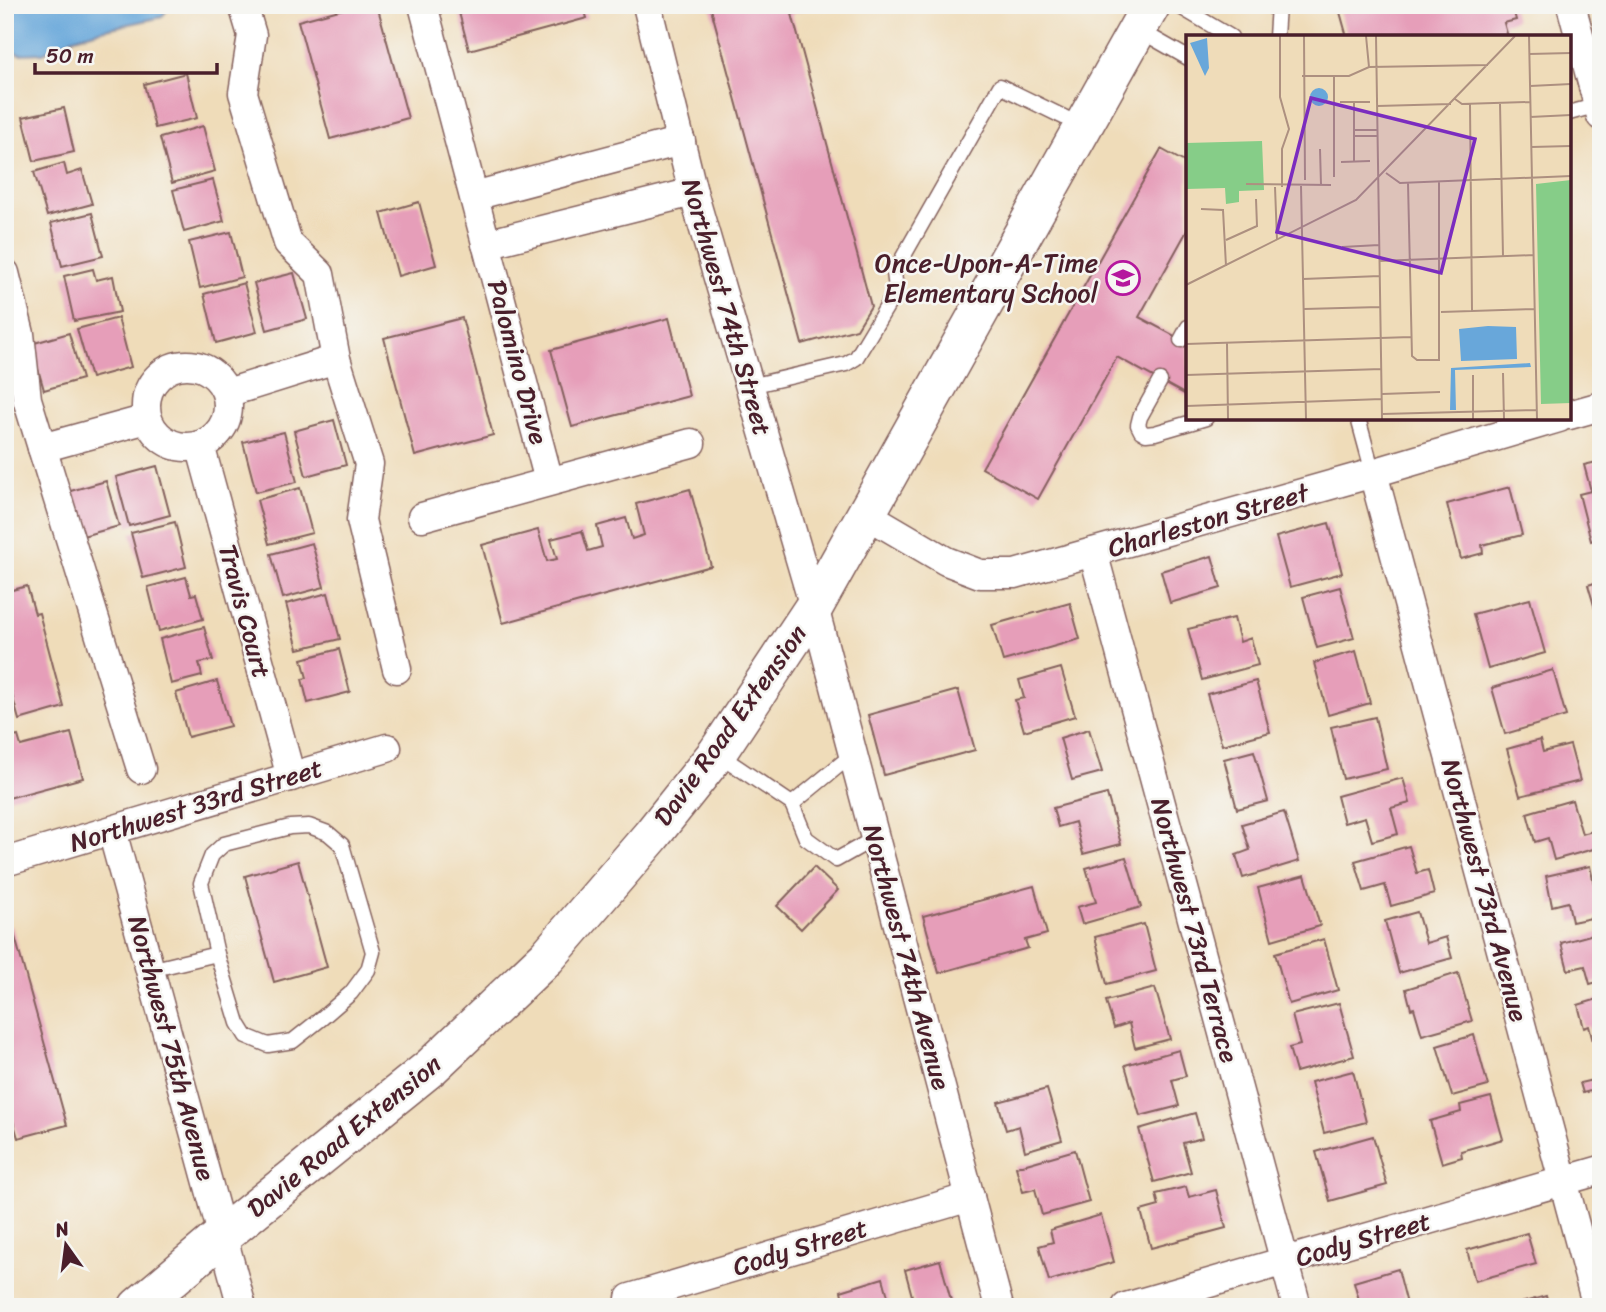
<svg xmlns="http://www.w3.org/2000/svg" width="1606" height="1312" font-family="Sriracha,sans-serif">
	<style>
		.water { fill: #68a7da; stroke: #596382; stroke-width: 2 }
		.building { fill: #e69eb9 }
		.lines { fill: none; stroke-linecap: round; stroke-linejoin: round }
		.service-casing { stroke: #84615d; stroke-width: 17 }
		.minor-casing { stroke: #84615d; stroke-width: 31 }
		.secondary-casing { stroke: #84615d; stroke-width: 41 }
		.service { stroke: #fff; stroke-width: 14 }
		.minor { stroke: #fff; stroke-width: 28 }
		.secondary { stroke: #fff; stroke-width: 38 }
		.labels { text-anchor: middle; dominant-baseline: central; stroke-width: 5; stroke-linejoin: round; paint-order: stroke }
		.poi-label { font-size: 26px; fill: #4a1f2b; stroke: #f6f6f2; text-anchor: end }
		.street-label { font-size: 26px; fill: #4a1f2b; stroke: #f6f6f2 }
		.inset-road { fill: none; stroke: #ad9080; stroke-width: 2 }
		.view { fill: #7b2cbf; fill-opacity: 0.15; stroke: #7b2cbf; stroke-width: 3.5 }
		.inset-edge { fill: none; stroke: #4a1f2b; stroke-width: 3.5 }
	</style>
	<rect width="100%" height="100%" fill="#f6f6f2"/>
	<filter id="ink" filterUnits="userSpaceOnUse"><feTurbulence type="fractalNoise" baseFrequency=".0143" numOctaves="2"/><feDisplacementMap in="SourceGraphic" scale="14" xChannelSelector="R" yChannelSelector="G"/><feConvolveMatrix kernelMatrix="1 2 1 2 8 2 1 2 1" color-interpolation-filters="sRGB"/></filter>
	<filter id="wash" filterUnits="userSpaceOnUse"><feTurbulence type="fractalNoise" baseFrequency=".00686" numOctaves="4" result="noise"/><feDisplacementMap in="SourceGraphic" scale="28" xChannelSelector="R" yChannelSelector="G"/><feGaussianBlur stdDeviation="1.57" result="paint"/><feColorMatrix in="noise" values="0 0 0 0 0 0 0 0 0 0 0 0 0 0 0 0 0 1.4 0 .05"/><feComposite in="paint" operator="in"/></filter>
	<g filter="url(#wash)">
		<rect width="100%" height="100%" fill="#efdcb9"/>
		<polygon class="water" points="5,5 170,5 162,17 101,30 71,39 43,53 19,54 5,48"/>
		<g id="blocks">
			<g class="building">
				<polygon points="358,5 377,5 408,118 330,139 298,21"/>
				<polygon points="457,5 583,5 587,18 469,50"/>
				<polygon points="710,5 821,5 792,14 871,306 857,329 802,344"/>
				<polygon points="1338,5 1512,5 1516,20 1504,23 1508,37 1347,37"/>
				<polygon points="186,73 197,118 155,128 144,84"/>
				<polygon points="64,108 74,152 34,161 23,117"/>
				<polygon points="203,126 215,171 172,183 160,138"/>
				<polygon points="1161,149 1188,164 1188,229 1139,317 1188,343 1188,396 1117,357 1038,499 982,468"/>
				<polygon points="64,163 67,175 82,170 92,204 47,216 34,172"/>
				<polygon points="213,180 224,221 184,232 173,190"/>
				<polygon points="419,202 436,265 398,276 381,213"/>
				<polygon points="92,213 103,256 62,266 51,223"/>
				<polygon points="231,232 242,277 200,288 189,242"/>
				<polygon points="93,269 96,280 113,276 120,312 74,321 64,276"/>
				<polygon points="294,273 307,319 267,330 254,283"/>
				<polygon points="244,283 257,332 216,343 204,294"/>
				<polygon points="118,318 131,367 91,378 77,329"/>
				<polygon points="462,318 493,435 415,456 384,338"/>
				<polygon points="669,318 689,396 572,427 551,350"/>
				<polygon points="69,333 82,379 44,390 31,344"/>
				<polygon points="334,420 346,465 306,476 294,431"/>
				<polygon points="284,432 297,482 256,492 243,442"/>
				<polygon points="1601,461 1601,538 1591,541 1579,494 1591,491 1584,465"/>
				<polygon points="157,466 170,515 129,526 116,477"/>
				<polygon points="106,481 119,526 79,537 67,492"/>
				<polygon points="1510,487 1522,535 1482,545 1483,553 1461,559 1447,504"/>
				<polygon points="300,488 312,533 269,544 257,500"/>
				<polygon points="690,489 711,566 503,623 482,545 538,530 547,561 557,559 551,539 582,531 588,551 602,547 597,526 626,518 632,539 644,535 636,504"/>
				<polygon points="175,522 186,567 143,578 131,533"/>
				<polygon points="1329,523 1342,573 1290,587 1276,537"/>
				<polygon points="312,543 324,587 283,598 271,554"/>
				<polygon points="1212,556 1221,588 1170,603 1161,571"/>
				<polygon points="186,577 191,595 196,594 203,619 159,631 148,587"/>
				<polygon points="1601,581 1601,611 1596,612 1588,585"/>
				<polygon points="27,586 35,614 39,613 64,707 19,720 5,669 5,592"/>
				<polygon points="1340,587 1354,638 1317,648 1303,597"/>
				<polygon points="328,593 340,639 298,649 286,604"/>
				<polygon points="1530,599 1545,653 1488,669 1473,614"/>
				<polygon points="1070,603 1080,639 1003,661 992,625"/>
				<polygon points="1234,618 1240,642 1251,638 1258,665 1202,680 1188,629"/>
				<polygon points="204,627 213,660 199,663 202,676 171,684 160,639"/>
				<polygon points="339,649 350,692 308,703 302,679 307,678 302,659"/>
				<polygon points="1356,651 1370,703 1328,715 1314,663"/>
				<polygon points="1061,668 1075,716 1024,731 1015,700 1024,698 1019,680"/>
				<polygon points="1553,670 1566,716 1505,734 1492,688"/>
				<polygon points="217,681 230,726 188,737 176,693"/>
				<polygon points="1256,681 1270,732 1222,745 1207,694"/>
				<polygon points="958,690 975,750 884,775 868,715"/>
				<polygon points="1375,717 1387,769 1343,779 1331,727"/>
				<polygon points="1089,729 1102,772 1072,780 1060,738"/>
				<polygon points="71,733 83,778 5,799 5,739 18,736 21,746"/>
				<polygon points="1540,740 1543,752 1570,745 1580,781 1520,796 1507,749"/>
				<polygon points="1254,751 1268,801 1237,809 1224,759"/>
				<polygon points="1403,778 1410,803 1391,808 1398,834 1372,841 1365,817 1344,823 1337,796"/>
				<polygon points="1107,794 1121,844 1083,854 1075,822 1058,827 1053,808"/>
				<polygon points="1572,800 1582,834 1593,831 1597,848 1554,860 1548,838 1535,842 1527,813"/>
				<polygon points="1284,812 1299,861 1243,878 1236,855 1250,850 1242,824"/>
				<polygon points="1409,846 1417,873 1428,870 1434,894 1391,906 1385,885 1364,891 1355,861"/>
				<polygon points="1126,857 1141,907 1082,924 1077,907 1096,902 1086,868"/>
				<polygon points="298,861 327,967 274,982 245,876"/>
				<polygon points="1590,866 1601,916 1572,922 1568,902 1552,906 1546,876"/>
				<polygon points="814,867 838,890 801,929 777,906"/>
				<polygon points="1305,875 1320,926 1272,940 1258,888"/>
				<polygon points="1034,886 1047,934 1025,940 1028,948 939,973 923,916"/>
				<polygon points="1417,912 1426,943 1446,937 1452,958 1399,973 1385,921"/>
				<polygon points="1144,924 1156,971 1107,984 1095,937"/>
				<polygon points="12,926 67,1125 18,1138 5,1093 5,927"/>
				<polygon points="1601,932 1601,981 1590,984 1585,966 1568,970 1561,943"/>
				<polygon points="1324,939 1338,990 1289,1004 1275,953"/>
				<polygon points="1458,973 1472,1021 1422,1035 1414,1008 1411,1009 1406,989"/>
				<polygon points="1155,988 1170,1039 1135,1048 1129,1023 1114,1028 1106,1001"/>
				<polygon points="1601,998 1601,1055 1597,1057 1589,1026 1584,1028 1578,1005"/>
				<polygon points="1339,1003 1354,1056 1296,1072 1289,1048 1300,1045 1292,1015"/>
				<polygon points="1474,1035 1488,1086 1452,1096 1437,1046"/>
				<polygon points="1179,1050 1186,1076 1172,1080 1179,1106 1140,1116 1125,1065"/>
				<polygon points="1353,1071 1366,1122 1324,1133 1311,1082"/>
				<polygon points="1601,1078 1601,1088 1583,1093 1580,1083"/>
				<polygon points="1047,1089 1062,1140 1025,1151 1019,1126 1006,1130 998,1102"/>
				<polygon points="1491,1097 1503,1139 1461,1151 1462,1157 1442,1163 1430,1121 1461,1112 1460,1105"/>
				<polygon points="1195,1113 1202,1138 1183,1143 1191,1172 1154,1182 1139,1129"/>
				<polygon points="1373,1136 1387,1185 1330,1201 1316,1152"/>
				<polygon points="1075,1150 1089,1202 1042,1215 1035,1189 1023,1192 1016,1167"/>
				<polygon points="1186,1187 1189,1197 1216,1190 1226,1228 1151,1248 1141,1211 1159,1206 1156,1194"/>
				<polygon points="1101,1215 1114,1262 1049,1281 1039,1246 1053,1242 1050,1230"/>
				<polygon points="1527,1233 1536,1264 1475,1281 1467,1250"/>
				<polygon points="940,1260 952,1304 943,1307 915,1307 905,1270"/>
				<polygon points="1398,1269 1407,1304 1396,1307 1361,1307 1354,1282"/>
				<polygon points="883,1278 891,1307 845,1307 841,1291"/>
				<polygon points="1546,1296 1549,1307 1510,1307 1510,1306"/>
				<polygon points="818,1298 821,1307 787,1307 787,1306"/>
			</g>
		</g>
	</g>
	<g filter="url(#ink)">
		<use href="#blocks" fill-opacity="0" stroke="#84615d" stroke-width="2"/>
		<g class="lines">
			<g class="service-casing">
				<g id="service">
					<polyline points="1177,5 1231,37"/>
					<polyline points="1139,30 1188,58"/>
					<polyline points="1276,37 1278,5"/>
					<polyline points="1569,113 1598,105"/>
					<polyline points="1181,340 1188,327"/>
					<polyline points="1160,381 1140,417 1138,425 1141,431 1146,434 1155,433 1206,418"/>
					<polyline points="750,386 846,364 856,358 892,298 896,288 894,273 1000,86 1082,126"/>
					<polyline points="1358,418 1373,473"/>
					<polyline points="718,754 792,804"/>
					<polyline points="853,754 792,804 806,838 836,860 875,838"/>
					<polygon points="309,826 328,833 342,845 373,952 368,970 351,993 322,1018 293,1041 268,1045 246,1036 238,1023 217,954 201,883 212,855 224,844 290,827"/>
					<polyline points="150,970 217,954"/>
				</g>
			</g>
			<g class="minor-casing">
				<g id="minor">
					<polyline points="243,5 252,35 243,93 288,243 320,274 336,359 369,464 361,520 397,669"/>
					<polyline points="423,5 549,481"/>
					<polyline points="647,5 693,192 814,607 999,1307"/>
					<polyline points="1571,5 1601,116"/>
					<polyline points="474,196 681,141"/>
					<polyline points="486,244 693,192"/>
					<polyline points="5,273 20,334 27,399 141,769"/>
					<circle cx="187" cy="406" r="41"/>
					<polyline points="227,393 336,359"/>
					<polyline points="1569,415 1601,406"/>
					<polyline points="200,445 291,777"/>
					<polyline points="42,448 147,419"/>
					<polyline points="1373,473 1597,1307"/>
					<polyline points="866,514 946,561 980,574 1015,574 1373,473 1559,418"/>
					<polyline points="422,517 691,443"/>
					<polyline points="1093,552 1297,1307"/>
					<polyline points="112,831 242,1307"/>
					<polyline points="5,862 387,748"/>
					<polyline points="630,1298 970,1197"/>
					<polyline points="1126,1307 1601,1170"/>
				</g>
			</g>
			<g class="secondary-casing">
				<polyline id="secondary" points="138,1307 223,1235 431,1067 547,957 651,836 717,753 814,607 1151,5"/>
			</g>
			<use href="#service" class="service"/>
			<use href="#minor" class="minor"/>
			<use href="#secondary" class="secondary"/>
		</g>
	</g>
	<defs>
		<g id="school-ring" transform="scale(1.75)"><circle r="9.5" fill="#f6f6f2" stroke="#b5179e" stroke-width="1.5"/><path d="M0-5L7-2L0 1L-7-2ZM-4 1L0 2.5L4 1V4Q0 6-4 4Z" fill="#b5179e"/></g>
	</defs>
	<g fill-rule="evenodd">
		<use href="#school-ring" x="1123" y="278"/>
	</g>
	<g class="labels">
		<g class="poi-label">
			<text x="1098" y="263">Once-Upon-A-Time<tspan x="1098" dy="30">Elementary School</tspan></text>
		</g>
		<g class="street-label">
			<text transform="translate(727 307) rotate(74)">Northwest 74th Street</text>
			<text transform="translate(518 362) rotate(75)">Palomino Drive</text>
			<text transform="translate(1208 520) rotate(-16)">Charleston Street</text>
			<text transform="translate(245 611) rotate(75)">Travis Court</text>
			<text transform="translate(730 725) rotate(-54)">Davie Road Extension</text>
			<text transform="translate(196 805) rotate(-17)">Northwest 33rd Street</text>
			<text transform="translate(1485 890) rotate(75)">Northwest 73rd Avenue</text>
			<text transform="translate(1195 930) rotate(75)">Northwest 73rd Terrace</text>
			<text transform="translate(907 957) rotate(75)">Northwest 74th Avenue</text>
			<text transform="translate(172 1048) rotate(75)">Northwest 75th Avenue</text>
			<text transform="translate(344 1136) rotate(-39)">Davie Road Extension</text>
			<text transform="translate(1363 1239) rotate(-16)">Cody Street</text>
			<text transform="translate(800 1247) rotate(-17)">Cody Street</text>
		</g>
	</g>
	<g transform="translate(1186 35)">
		<rect width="385" height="385" fill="#efdcb9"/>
		<path d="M 76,106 L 78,155 L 53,156 L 53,167 L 40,169 L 39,153 L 0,154 L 0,108 ZM 385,145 L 385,368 L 355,369 L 350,149 Z" fill="#86cd88"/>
		<path d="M 21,3 L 23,33 L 19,41 L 4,8 ZM124 62a9 9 0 1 1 18 0a9 9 0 1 1-18 0ZM 302,291 L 330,292 L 331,324 L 275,326 L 273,294 ZM 344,328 L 345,332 L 269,335 L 270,375 L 264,375 L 265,333 Z" fill="#68a7da"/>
		<path class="inset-road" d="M 94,1 L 94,62 L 103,94 L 96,114 L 96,152M 118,1 L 119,145M 180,1 L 183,32M 190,1 L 196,384M 343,1 L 351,384M 343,19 L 385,18M 116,41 L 163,41 L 183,32 L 302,30M 148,41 L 148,142M 344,51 L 385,49M 269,64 L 276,69 L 344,67M 154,67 L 184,67M 168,67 L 168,126M 314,68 L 317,221M 284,69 L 286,276M 191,71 L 265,69M 344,82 L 385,80M 168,95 L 191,95M 168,101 L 191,101M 345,112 L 385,111M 134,114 L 135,150M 155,127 L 184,126M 200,138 L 214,148 L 385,141M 222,148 L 226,321 L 231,325 L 253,325 L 253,147M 60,149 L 145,150M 115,151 L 120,384M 89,152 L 91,205M 15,174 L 37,175 L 40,231M 40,205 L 71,191 L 70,164M 156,212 L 193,210M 193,226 L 348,220M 117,244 L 194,241M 0,250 L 170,165 L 329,1M 118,274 L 194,272M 255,277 L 349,274M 41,308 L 42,384M 0,309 L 225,302M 317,338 L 318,384M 0,340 L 196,334M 287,340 L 287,384M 196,359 L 254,357M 0,371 L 196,364M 196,379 L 351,375"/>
		<path class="view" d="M 125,63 L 289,104 L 255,238 L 91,197 Z"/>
		<rect width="385" height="385" class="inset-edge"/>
	</g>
	<rect width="1606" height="1312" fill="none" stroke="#f6f6f2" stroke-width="28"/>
	<g transform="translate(66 1245) rotate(346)" stroke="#f6f6f2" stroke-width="5" paint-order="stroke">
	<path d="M0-5L12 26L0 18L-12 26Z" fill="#4a1f2b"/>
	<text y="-10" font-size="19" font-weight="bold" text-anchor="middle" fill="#4a1f2b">N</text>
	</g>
	<path d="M35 63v10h182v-10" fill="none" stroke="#4a1f2b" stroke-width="3.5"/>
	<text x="46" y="63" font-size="21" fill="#4a1f2b" stroke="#f6f6f2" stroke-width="5" paint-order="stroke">50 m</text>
</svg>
